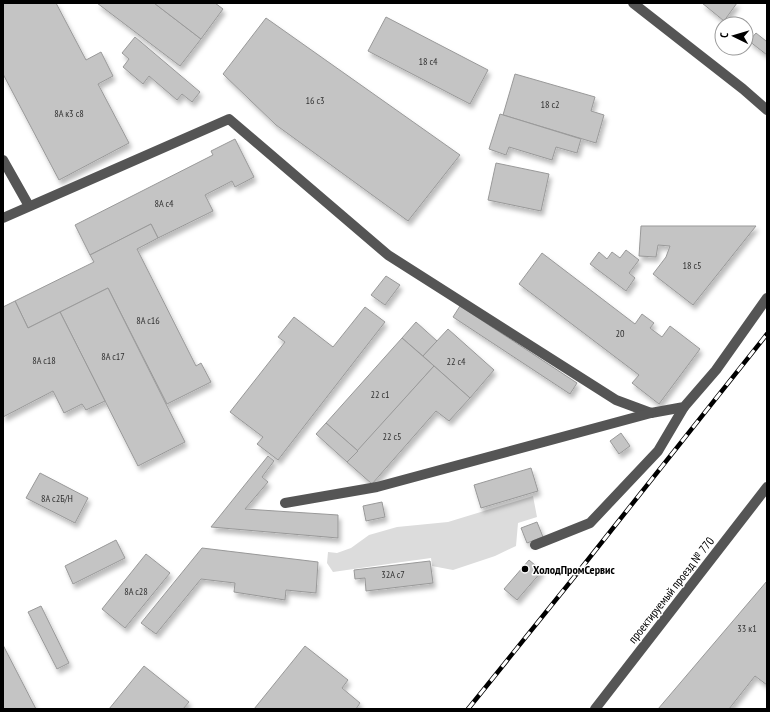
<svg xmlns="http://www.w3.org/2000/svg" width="770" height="712" font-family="'PT Sans Narrow',sans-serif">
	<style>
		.green { fill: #dcdcdc }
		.building { fill: #c4c4c4; stroke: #999; filter: url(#shadow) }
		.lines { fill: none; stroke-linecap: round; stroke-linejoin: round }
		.minor { stroke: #555; stroke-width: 10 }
		.rail-casing { stroke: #000; stroke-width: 4.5 }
		.rail { stroke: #fff; stroke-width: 3; stroke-dasharray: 9; stroke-linecap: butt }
		.poi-dot { fill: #000; stroke: #fff; stroke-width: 1.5 }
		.labels { text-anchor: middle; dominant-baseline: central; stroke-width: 3; stroke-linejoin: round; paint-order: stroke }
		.number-label { font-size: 10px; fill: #313131 }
		.poi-label { font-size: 12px; font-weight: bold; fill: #000; stroke: #fff; text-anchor: start }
		.street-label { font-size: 12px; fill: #000; stroke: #fff }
	</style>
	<defs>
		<filter id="shadow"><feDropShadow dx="2.5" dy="4.5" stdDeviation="2" flood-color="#0004"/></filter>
	</defs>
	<rect width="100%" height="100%" fill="#fff"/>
	<polygon class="green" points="533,496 537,517 518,523 516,546 495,556 453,570 432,566 431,558 402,562 333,572 327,563 328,552 337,553 351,548 369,535 397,527 448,522"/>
	<g class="building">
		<polygon points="3,3 56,3 86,60 101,52 113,76 98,84 129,143 59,180 3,74"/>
		<polygon points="97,3 154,3 201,39 180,66"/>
		<polygon points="154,3 215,3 223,9 201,39"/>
		<polygon points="702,3 737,3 724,21"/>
		<polygon points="386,17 488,70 470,104 368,51"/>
		<polygon points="266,18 460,155 408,221 276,125 223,74"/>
		<polygon points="756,33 766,41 767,39 767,55 749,41"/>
		<polygon points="135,37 200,92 192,102 182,94 177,100 149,76 143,84 123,67 129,59 122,53"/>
		<polygon points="515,74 595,97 591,111 604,115 596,143 503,115"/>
		<polygon points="500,114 581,139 577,153 556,147 552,160 509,147 506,155 489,149"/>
		<polygon points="235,139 254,177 235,187 232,181 205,195 213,211 158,238 151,224 90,255 75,225 213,155 211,151"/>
		<polygon points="496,163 549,174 541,211 488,200"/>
		<polygon points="151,224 158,238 137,249 196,366 201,363 211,382 167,404 108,288 28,328 15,301 94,262 90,255"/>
		<polygon points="641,226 756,226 693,305 653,274 666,257 670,246 658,245 656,257 639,256"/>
		<polygon points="626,250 639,260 629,273 635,278 626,291 590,264 599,252 607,259 612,252 620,258"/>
		<polygon points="542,253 635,324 642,314 654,323 650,328 662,337 670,326 700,349 659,404 632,383 639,375 519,284"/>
		<polygon points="386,276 400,285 385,305 371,295"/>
		<polygon points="108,288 185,442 138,466 60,312"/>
		<polygon points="15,301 28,328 60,312 105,401 86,410 82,404 64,413 53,391 3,417 3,307"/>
		<polygon points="460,306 577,383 570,394 453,317"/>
		<polygon points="365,307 385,322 278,460 257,444 263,437 230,412 285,342 278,337 294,317 333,347"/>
		<polygon points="416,322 437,341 423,356 402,338"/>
		<polygon points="448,329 494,370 470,398 423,356"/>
		<polygon points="402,338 434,366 358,451 326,423"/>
		<polygon points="434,366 470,398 449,421 436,411 372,484 347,462"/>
		<polygon points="326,423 358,451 347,462 316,434"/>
		<polygon points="621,433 630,446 619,454 610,441"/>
		<polygon points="268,456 274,461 262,477 268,482 245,509 338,515 338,538 211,527"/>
		<polygon points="531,468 538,491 481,508 474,485"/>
		<polygon points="40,473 88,498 75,523 26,498"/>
		<polygon points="382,502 385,517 366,521 363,506"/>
		<polygon points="537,522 543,537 527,543 521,528"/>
		<polygon points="116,540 125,558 73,584 65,566"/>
		<polygon points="202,548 318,562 316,593 286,590 285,600 234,592 235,583 201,579 156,634 141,623"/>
		<polygon points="146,554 170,573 125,628 102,609"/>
		<polygon points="529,560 542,571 517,600 504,589"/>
		<polygon points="430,561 433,583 366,591 365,578 355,579 354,570"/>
		<polygon points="767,581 767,685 755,676 729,709 658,709"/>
		<polygon points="41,606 69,663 57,669 28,612"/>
		<polygon points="3,645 36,709 3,709"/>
		<polygon points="305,646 348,680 342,688 360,703 356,709 254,709"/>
		<polygon points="144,666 189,702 183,709 109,709"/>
	</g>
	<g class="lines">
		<g class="minor">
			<polyline points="633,3 743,89 767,110"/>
			<polyline points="3,160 29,206"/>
			<polyline points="3,218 229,119 388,255 616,400 651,413 684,407 716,370 767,298"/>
			<polyline points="285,503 377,487 651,413"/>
			<polyline points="535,545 590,523 658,451 684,407"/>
			<polyline points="595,709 767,487"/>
		</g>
		<g class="rail-casing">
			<polyline id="rail" points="468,709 575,576 767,334"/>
		</g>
		<use href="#rail" class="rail"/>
	</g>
	<circle class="poi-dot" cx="525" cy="569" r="4"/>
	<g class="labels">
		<g class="number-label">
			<text x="428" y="61">18 с4</text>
			<text x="315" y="100">16 с3</text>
			<text x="550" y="104">18 с2</text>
			<text x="69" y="113">8А к3 с8</text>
			<text x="164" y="203">8А с4</text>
			<text x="692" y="265">18 с5</text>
			<text x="148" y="320">8А с16</text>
			<text x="620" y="333">20</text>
			<text x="113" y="356">8А с17</text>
			<text x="44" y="360">8А с18</text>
			<text x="456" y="361">22 с4</text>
			<text x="380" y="394">22 с1</text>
			<text x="392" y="436">22 с5</text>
			<text x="57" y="498">8А с2Б/Н</text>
			<text x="393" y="574">32А с7</text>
			<text x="136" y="591">8А с28</text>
			<text x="747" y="628">33 к1</text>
		</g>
		<g class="poi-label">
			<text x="533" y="569">ХолодПромСервис</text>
		</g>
		<g class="street-label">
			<text transform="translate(671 590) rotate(-52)">проектируемый проезд № 770</text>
		</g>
	</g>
	<rect width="770" height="712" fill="none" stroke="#000000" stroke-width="8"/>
	<g transform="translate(734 36) rotate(275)"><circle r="19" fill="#ffffff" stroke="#999999"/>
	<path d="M0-3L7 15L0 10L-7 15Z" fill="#000000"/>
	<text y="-6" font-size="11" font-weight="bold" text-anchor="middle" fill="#000000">С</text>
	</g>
</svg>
